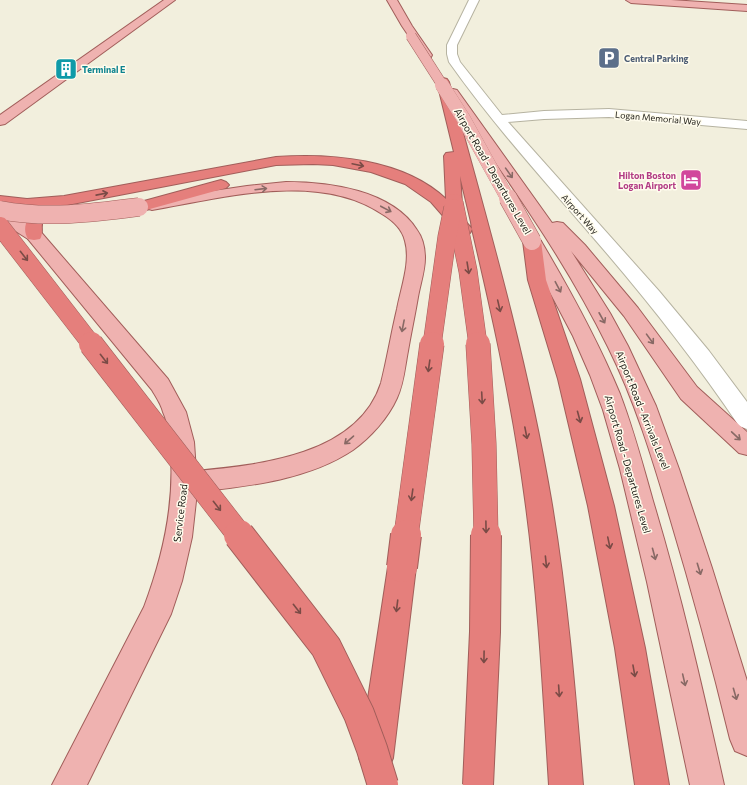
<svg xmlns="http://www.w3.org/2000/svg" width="747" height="785" font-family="Commissioner,sans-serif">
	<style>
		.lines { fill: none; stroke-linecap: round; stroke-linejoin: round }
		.minor-casing { stroke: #b6b3a1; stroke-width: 2 }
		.major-casing { stroke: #a15e5a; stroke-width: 2 }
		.highway-casing { stroke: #a15e5a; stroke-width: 2 }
		.minor { fill: #fff; fill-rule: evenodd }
		.major { fill: #efb2b0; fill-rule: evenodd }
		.highway { fill: #e57f7c; fill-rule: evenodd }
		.major-bridge-far2-casing { stroke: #a15e5a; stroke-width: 11; stroke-linecap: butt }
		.major-bridge-far1-casing { stroke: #a15e5a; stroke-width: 14; stroke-linecap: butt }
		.major-bridge-casing { stroke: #a15e5a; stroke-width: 19; stroke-linecap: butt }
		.highway-bridge-far2-casing { stroke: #a15e5a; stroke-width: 19; stroke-linecap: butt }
		.highway-bridge-far1-casing { stroke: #a15e5a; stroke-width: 25; stroke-linecap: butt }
		.highway-bridge-casing { stroke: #a15e5a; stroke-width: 32; stroke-linecap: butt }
		.major-bridge-far2 { stroke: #efb2b0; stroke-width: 10 }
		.major-bridge-far1 { stroke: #efb2b0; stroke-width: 14 }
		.major-bridge { stroke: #efb2b0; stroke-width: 18 }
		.highway-bridge-far2 { stroke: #e57f7c; stroke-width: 18 }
		.highway-bridge-far1 { stroke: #e57f7c; stroke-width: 24 }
		.highway-bridge { stroke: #e57f7c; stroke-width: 30 }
		.oneway { stroke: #7a4b46 }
		.oneway2 { stroke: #886965 }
		.labels { text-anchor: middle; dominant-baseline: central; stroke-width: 3; stroke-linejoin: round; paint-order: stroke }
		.far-service-label { font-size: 9px; font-weight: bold; fill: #4e5e75; stroke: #fffced; text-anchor: start }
		.far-culture-label { font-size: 9px; font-weight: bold; fill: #0d838f; stroke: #fffced; text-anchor: start }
		.far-street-label { font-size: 9px; fill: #22201a; stroke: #fffced }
		.far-hotel-label { font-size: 9px; font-weight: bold; fill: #b23c85; stroke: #fffced; text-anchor: end }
		.street-label { font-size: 10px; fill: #22201a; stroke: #fffced }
	</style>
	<rect width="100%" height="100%" fill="#f2efdd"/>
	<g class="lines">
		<g class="minor-casing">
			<path id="minor" d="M 469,0 L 479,0 L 457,45 L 457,54 L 460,62 L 502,115 L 544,111 L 609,109 L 747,121 L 747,129 L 609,117 L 544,119 L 508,122 L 659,291 L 709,351 L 747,402 L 747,429 L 739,426 C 694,359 644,296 591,235 C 542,178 492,123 449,62 L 447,54 L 447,45 Z"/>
		</g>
		<g class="major-casing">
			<g id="major">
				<polygon points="164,0 175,0 5,124 0,125 0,115"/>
				<polygon points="387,0 397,0 412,26 432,55 431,57 423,57 402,26"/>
				<polygon points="626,0 671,0 747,5 747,11 631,3"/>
				<path d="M 453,89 L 457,90 L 552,223 L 557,222 L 563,223 L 585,245 L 638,308 L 697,387 L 747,432 L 747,455 L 739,453 L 681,399 L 624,316 L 571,251 L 610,313 L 628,346 L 656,406 L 679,469 L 712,568 L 747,681 L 747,756 L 735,751 L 730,739 C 712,665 692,591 670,518 C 653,460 635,401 608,347 C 564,257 504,175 447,93 L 449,90 Z"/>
				<path d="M 286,182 C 329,182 392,190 417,230 C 423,238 425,249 425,258 C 425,271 420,285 418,297 C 415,315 411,333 408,351 C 405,366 404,383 397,398 C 388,418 371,437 353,450 C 308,480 249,486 197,492 L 192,537 L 182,581 L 171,614 L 87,785 L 52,785 L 144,607 C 162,559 174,509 171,457 C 170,442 169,425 163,412 C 161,404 156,397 152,390 L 28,239 L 0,221 L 0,209 L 6,211 L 40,231 L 168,379 L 186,412 L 194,442 L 196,471 C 260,465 358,455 381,383 C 387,359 391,334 397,309 C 401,287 411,262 405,241 C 402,228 392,220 382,214 C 318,171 223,198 152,210 L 146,208 L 144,205 L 146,202 L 152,200 L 247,186 Z"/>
				<path d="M 532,236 L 538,237 L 541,241 C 570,290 598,341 620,394 C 633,428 643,465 653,501 C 681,594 703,690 724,785 L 690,785 L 647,582 L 620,469 L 603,410 L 590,375 L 573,336 L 523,241 L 526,237 Z"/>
			</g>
		</g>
		<g class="highway-casing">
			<g id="highway">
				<path d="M 443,78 L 447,79 L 449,82 C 487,220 527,358 551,499 C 567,593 575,689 583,785 L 549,785 C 543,689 538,594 525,499 C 513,408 493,318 472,229 L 470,233 L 464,234 L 458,233 L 431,202 L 405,184 L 371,172 L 333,165 L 313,164 L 276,165 L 62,206 C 56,211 47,213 43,220 C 40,226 44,233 40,239 L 34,240 L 28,239 C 21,228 28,216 36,208 L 27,209 L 0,206 L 0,196 L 27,199 L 64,196 L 276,157 C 331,153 404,159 446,199 L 444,156 L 446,153 L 454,152 L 437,82 L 439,79 ZM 460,176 L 471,222 L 472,229 L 454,208 L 460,206 L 462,203 Z"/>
				<polygon points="221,180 226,182 229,185 226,188 139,212 133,210 131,207 133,204"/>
				<polygon points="532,236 538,237 541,241 546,280 580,379 614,506 645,648 669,785 635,785 615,648 588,506 558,379 528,280 523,241 526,237"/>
				<polygon points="402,554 412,558 416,567 393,758 388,770 376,775 364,770 359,758 388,567 392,558"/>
			</g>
		</g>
		<use href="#minor" class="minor"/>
		<use href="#major" class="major"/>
		<use href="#highway" class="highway"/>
		<g class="major-bridge-far2-casing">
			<polyline id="major-bridge-far2" points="411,36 443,86"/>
		</g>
		<g class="major-bridge-far1-casing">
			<polyline id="major-bridge-far1" points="442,85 463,118 508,199"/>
		</g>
		<g class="major-bridge-casing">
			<g id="major-bridge">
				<polyline points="508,198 532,241"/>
				<path d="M 0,210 C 47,219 92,213 139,207"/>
			</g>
		</g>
		<g class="highway-bridge-far2-casing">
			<g id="highway-bridge-far2">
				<polyline points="454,203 468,271 478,345"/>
				<polyline points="0,226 92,345"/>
				<polyline points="432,345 447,237 453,208"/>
			</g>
		</g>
		<g class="highway-bridge-far1-casing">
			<g id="highway-bridge-far1">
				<polyline points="91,344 240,536"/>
				<polyline points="478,344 484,444 486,536"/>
				<polyline points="406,536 432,344"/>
			</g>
		</g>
		<g class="highway-bridge-casing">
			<g id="highway-bridge">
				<polyline points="239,535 326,647 359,714 372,749 383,785"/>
				<polyline points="402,567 406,535"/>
				<polyline points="478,785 485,632 486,535"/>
			</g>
		</g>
		<use href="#major-bridge-far2" class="major-bridge-far2"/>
		<use href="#major-bridge-far1" class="major-bridge-far1"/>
		<use href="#major-bridge" class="major-bridge"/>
		<use href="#highway-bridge-far2" class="highway-bridge-far2"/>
		<use href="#highway-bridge-far1" class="highway-bridge-far1"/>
		<use href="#highway-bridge" class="highway-bridge"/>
	</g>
	<defs><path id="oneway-shaft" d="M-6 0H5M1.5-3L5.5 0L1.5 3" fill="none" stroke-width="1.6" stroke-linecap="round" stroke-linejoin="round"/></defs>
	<g class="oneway">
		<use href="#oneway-shaft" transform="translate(358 165) rotate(12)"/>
		<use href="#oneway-shaft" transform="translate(102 194) rotate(-11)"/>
		<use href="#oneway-shaft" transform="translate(24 256) rotate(52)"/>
		<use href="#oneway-shaft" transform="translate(468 268) rotate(81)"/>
		<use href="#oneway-shaft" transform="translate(499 306) rotate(77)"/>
		<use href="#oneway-shaft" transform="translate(104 359) rotate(52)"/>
		<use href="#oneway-shaft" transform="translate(429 366) rotate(98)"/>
		<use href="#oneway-shaft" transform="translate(482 398) rotate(87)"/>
		<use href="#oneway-shaft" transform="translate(579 417) rotate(75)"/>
		<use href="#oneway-shaft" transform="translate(526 433) rotate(79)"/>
		<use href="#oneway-shaft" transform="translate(412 495) rotate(98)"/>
		<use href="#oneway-shaft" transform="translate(217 506) rotate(52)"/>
		<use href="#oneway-shaft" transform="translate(486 527) rotate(89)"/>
		<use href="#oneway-shaft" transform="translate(609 543) rotate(78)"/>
		<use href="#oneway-shaft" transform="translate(546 562) rotate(84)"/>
		<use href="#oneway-shaft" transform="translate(397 606) rotate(97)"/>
		<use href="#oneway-shaft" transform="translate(297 609) rotate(52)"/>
		<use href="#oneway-shaft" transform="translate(484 657) rotate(91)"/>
		<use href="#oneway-shaft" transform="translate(634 671) rotate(80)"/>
		<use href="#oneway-shaft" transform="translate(559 691) rotate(86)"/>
	</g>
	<g class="oneway2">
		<use href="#oneway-shaft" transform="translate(509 173) rotate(55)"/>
		<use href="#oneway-shaft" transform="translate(261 189) rotate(-7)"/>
		<use href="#oneway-shaft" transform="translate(386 209) rotate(28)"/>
		<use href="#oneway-shaft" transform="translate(558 287) rotate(62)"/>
		<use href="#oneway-shaft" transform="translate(602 318) rotate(61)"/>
		<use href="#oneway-shaft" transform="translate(403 326) rotate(101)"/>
		<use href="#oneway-shaft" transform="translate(650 339) rotate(54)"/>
		<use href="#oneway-shaft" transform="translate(736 436) rotate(43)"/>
		<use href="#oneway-shaft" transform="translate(349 440) rotate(139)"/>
		<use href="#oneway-shaft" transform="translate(654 554) rotate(75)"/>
		<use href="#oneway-shaft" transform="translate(699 569) rotate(73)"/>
		<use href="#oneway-shaft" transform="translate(684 680) rotate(77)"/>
		<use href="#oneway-shaft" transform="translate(735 694) rotate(74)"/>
	</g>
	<defs>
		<g id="parking-square" transform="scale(1.15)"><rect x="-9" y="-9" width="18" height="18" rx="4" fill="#5c6f8a" stroke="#fffced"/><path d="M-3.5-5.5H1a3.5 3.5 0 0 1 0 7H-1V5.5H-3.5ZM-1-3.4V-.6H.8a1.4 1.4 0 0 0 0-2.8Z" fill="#fff"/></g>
		<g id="building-square" transform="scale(1.15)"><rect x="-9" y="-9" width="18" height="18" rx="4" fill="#0f9aa8" stroke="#fffced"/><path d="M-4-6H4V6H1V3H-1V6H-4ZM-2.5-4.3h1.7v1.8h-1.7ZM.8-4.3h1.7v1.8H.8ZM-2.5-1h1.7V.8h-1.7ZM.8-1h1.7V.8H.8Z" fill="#fff"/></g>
		<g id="hotel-square" transform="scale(1.15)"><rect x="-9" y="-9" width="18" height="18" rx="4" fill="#d1479c" stroke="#fffced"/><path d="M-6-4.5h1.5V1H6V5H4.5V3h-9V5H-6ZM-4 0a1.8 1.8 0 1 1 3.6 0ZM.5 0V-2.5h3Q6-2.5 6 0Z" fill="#fff"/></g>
	</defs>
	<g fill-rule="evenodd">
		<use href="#parking-square" x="609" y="58"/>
		<use href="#building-square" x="66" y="69"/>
		<use href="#hotel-square" x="691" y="180"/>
	</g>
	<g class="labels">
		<g class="far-service-label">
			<text x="624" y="58">Central Parking</text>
		</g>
		<g class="far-culture-label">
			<text x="82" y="69">Terminal E</text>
		</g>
		<g class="far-street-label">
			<text transform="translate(658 118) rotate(5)">Logan Memorial Way</text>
			<text transform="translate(580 214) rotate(48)">Airport Way</text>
		</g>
		<g class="far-hotel-label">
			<text x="676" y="175">Hilton Boston<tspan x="676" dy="10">Logan Airport</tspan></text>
		</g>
		<g class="street-label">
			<text transform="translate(493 171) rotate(60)">Airport Road - Departures Level</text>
			<text transform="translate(643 410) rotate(68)">Airport Road - Arrivals Level</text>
			<text transform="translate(628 464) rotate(74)">Airport Road - Departures Level</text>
			<text transform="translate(180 513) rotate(-83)">Service Road</text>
		</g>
	</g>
</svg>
